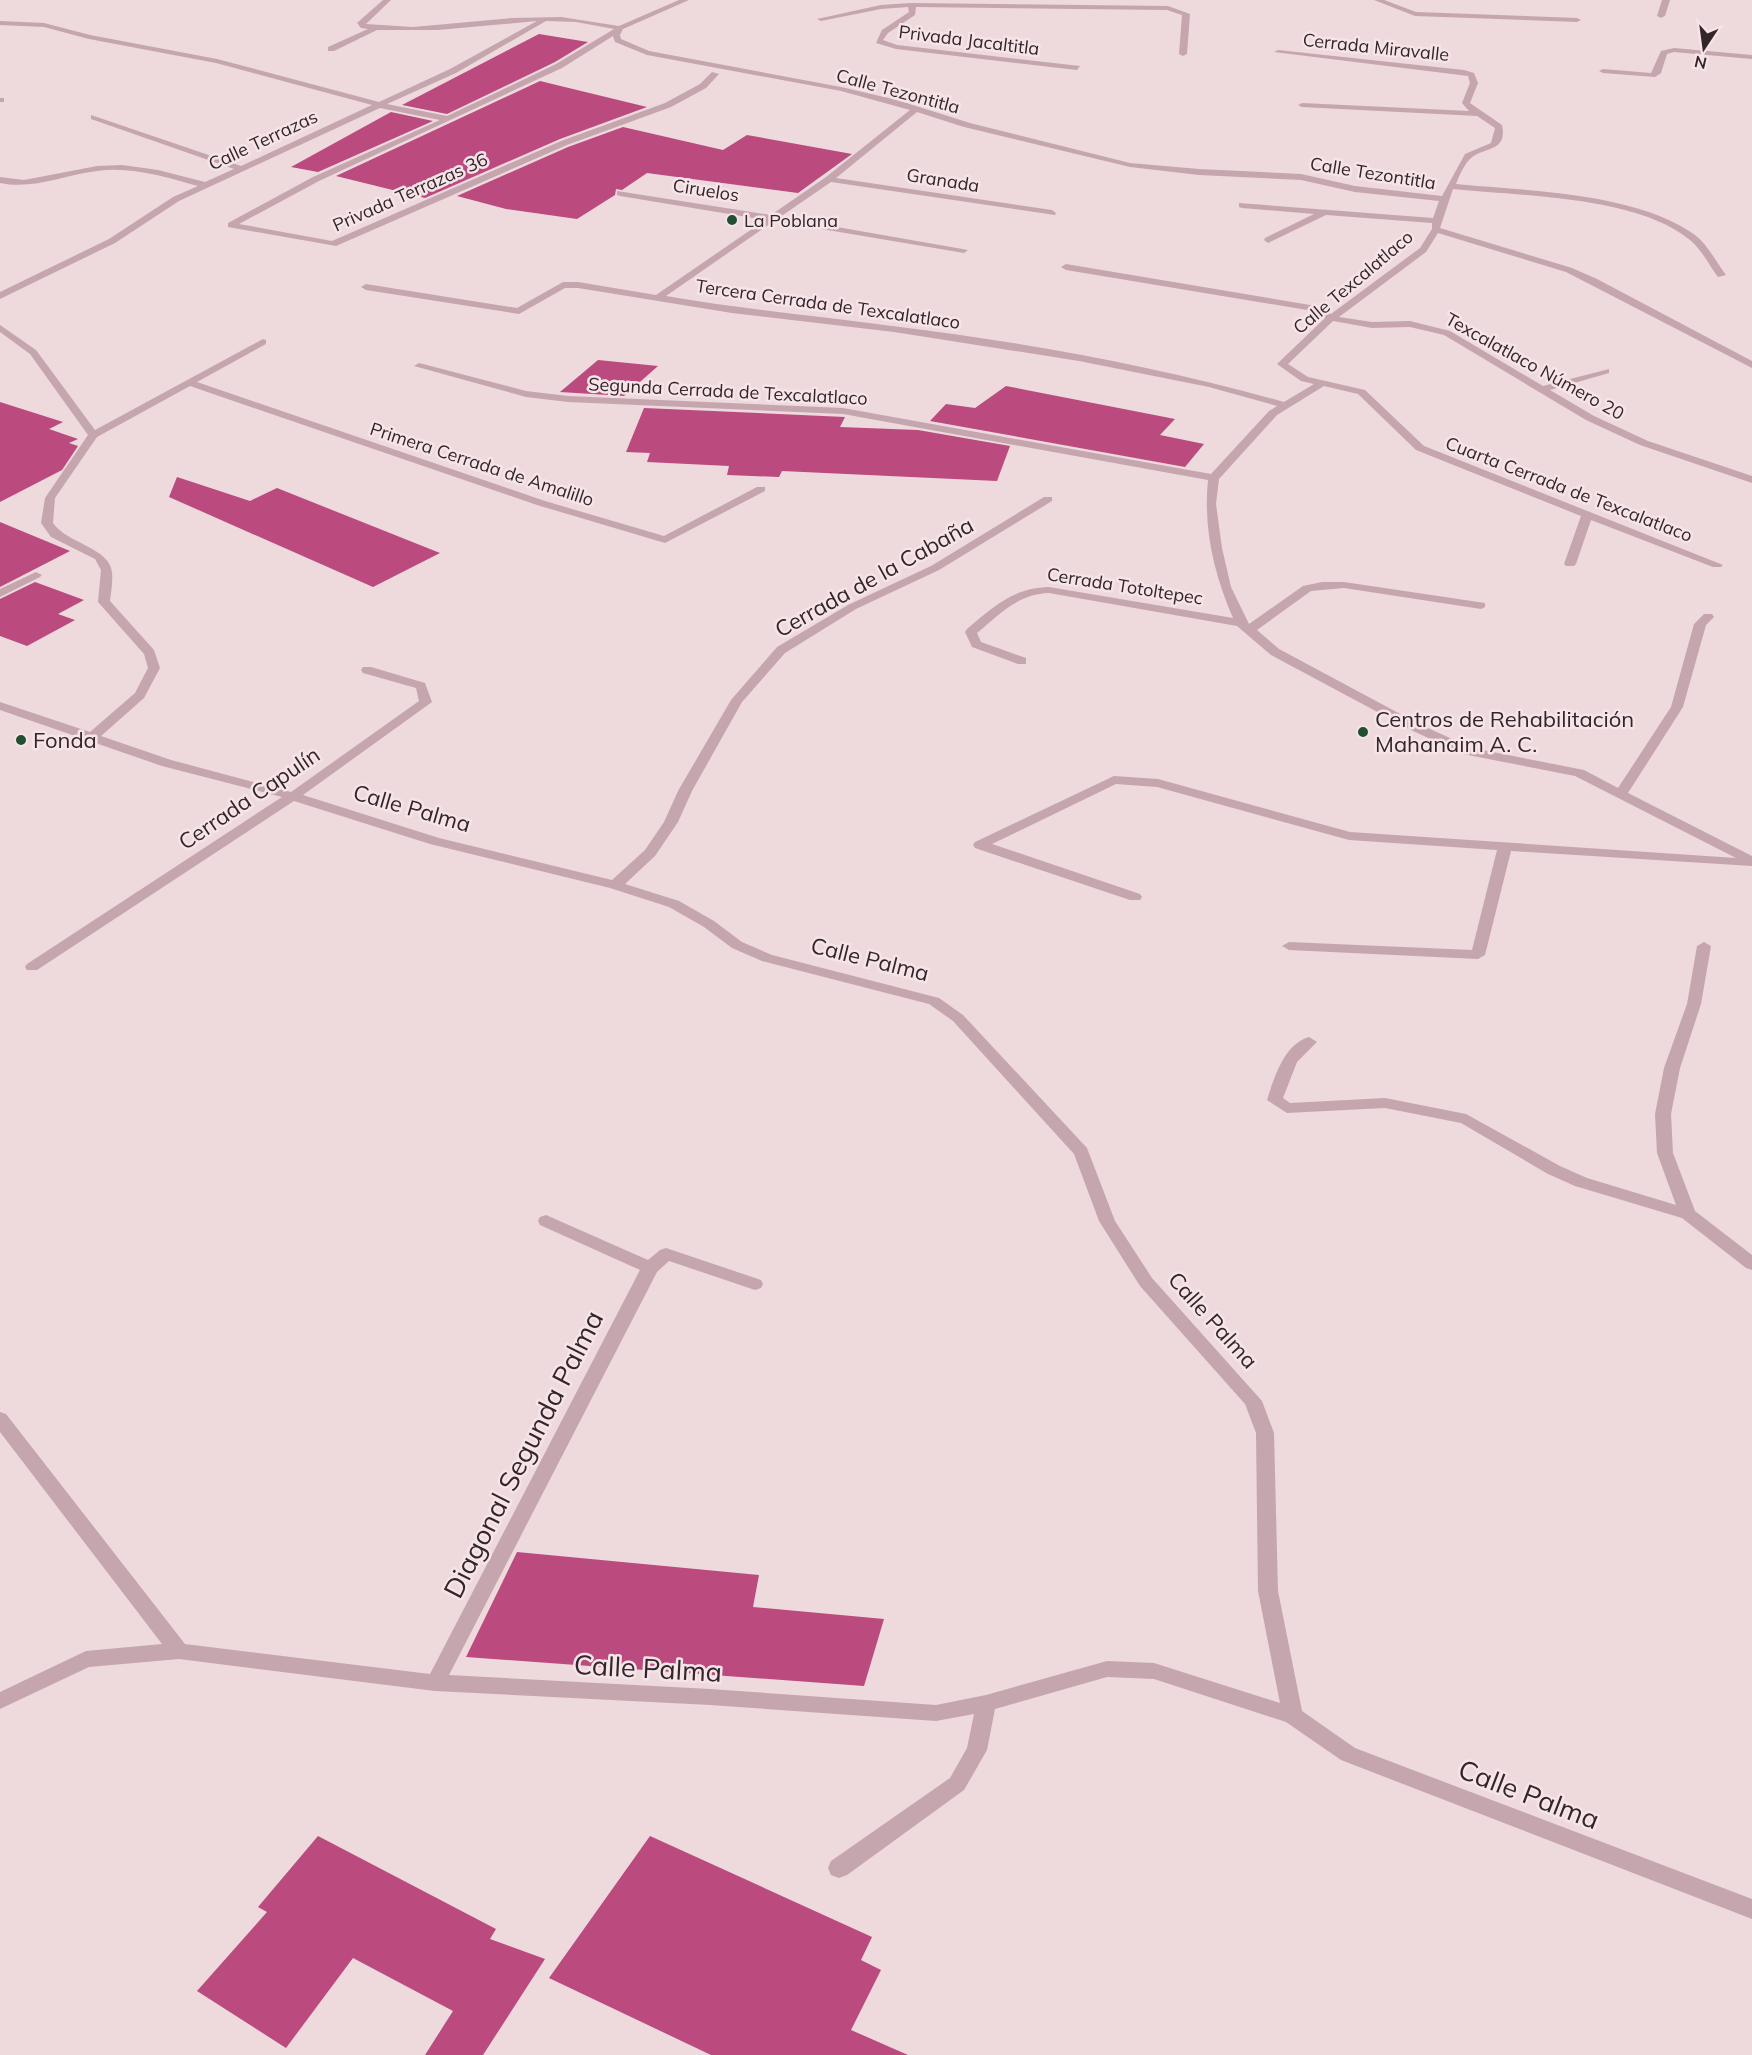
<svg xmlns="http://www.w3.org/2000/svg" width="1752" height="2055" font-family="Mulish,sans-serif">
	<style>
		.building { fill: #bb4a7f }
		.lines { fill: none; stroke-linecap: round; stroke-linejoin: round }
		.minor { fill: #c5a6ae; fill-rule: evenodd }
		.poi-dot { fill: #204f31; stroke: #f7e4e8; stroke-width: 2 }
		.labels { text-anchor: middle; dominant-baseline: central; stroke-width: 5; stroke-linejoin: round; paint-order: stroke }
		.far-street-label { font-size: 18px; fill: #32262b; stroke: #f7e4e8 }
		.far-poi-label { font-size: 18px; fill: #32262b; stroke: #f7e4e8; text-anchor: start }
		.street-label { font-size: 22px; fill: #32262b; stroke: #f7e4e8 }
		.poi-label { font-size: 22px; fill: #32262b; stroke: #f7e4e8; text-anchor: start }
		.near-street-label { font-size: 27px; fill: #32262b; stroke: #f7e4e8 }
	</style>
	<rect width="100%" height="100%" fill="#eed9dd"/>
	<g class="building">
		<polygon points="539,34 588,42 555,62 447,114 402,105"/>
		<polygon points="540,81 647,107 560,139 425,198 336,176"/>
		<polygon points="391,112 433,121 318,172 291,167"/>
		<polygon points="623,127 723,150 747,135 852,154 798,193 647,173 622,190 616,189 615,195 577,219 506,209 457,196 568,147"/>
		<polygon points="598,360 658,366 624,396 560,392"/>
		<polygon points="1006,386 1175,419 1160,435 1204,444 1185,467 930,421 946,404 975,408"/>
		<polygon points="0,402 63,422 49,429 78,439 69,443 78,446 62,470 0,502"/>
		<polygon points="644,408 845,417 840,427 918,430 1010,446 997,481 782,471 779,477 727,475 729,466 647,462 650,453 626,452"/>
		<polygon points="177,477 250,501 277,488 440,553 373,587 169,497"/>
		<polygon points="0,522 70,551 0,587"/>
		<polygon points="35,582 84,600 58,614 75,620 27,646 0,636 0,599"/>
		<polygon points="517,1552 759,1575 753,1607 884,1619 864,1686 466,1657"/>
		<polygon points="318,1836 496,1929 490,1939 545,1959 483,2055 425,2055 453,2011 353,1958 286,2048 197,1991 267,1912 258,1907"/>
		<polygon points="650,1836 872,1937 861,1960 881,1970 851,2030 908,2055 711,2055 549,1978"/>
	</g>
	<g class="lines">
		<g class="minor">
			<path d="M 383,0 L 391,0 L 366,24 L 413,27 L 512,18 L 561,17 L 619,26 L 679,0 L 689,0 L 623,29 L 620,35 L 621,39 L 649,51 L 841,87 L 897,100 L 970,123 L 1130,163 L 1199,169 L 1301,174 L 1355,186 L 1442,196 L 1465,154 L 1491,143 L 1495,128 L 1477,116 L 1302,107 L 1298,105 L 1302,103 L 1469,111 L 1462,103 L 1470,83 L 1468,76 L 1274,52 L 1278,50 L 1464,70 L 1474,73 L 1478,83 L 1470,103 L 1502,125 C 1508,153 1483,146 1470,159 C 1464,165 1459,176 1456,184 C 1527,191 1636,192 1695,235 C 1708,245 1716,262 1726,275 L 1718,277 C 1709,265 1702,250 1690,240 C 1637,196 1520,196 1453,189 L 1440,228 L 1572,268 L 1597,279 L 1752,361 L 1752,368 L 1566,272 L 1438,233 L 1426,252 L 1339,317 L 1372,322 L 1410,321 L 1450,331 L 1543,386 L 1609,369 L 1609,373 L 1550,390 L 1594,416 L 1648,441 L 1752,476 L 1752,483 L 1640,445 L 1586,420 L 1444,335 L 1410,327 L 1372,328 L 1333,321 L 1288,364 L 1308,377 L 1365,390 L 1424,446 L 1723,565 L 1721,567 L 1713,567 L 1591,520 L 1576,564 L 1574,566 L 1566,566 L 1564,564 L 1581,516 L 1416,450 L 1358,394 L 1324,386 L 1277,415 L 1219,479 L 1216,504 L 1222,548 L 1231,587 L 1249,624 L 1303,586 L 1322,582 L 1344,582 L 1485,603 L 1485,607 L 1481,609 L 1344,588 L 1311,591 L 1257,630 L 1279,649 L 1419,724 L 1472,748 L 1584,770 L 1618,788 L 1671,707 L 1694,624 L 1704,614 L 1712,614 L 1714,617 L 1706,625 L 1683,707 L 1628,793 L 1752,856 L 1752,866 L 1511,851 L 1485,955 L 1478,959 L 1289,950 L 1282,946 L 1289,942 L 1472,950 L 1497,850 L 1349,840 L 1157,787 L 1116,784 L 992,844 L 1140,894 L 1142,897 L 1140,900 L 1130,900 L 975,848 L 973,845 L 975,842 L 1114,776 L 1158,779 L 1350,832 L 1736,858 L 1575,776 L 1463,754 L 1411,730 L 1271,655 L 1237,626 L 1049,593 C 1018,594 1000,614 977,633 L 981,642 L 1026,658 L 1026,664 L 1018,664 L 972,647 L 965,632 L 967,629 C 993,607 1013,588 1049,587 L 1233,618 C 1214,574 1203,528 1208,480 L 843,414 L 568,402 L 526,397 L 414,366 L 419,363 L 526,391 L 568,396 L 843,408 L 1211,474 L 1269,411 L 1277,406 L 1209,387 L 1079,361 L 894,332 L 732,313 L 578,288 L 565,288 L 519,314 L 366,290 L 361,287 L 366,284 L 517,308 L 563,282 L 578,282 L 656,295 L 765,220 L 620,196 L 617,195 L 617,191 L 771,215 L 826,177 L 910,110 L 841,91 L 647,55 L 615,42 L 613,36 L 562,68 L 319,181 L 239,224 L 332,241 L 561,141 L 665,103 L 700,84 L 712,72 L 719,74 L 706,88 L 671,107 L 567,145 L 336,246 L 228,227 L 228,223 L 313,177 L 440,120 L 380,108 L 179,201 L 115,243 L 0,299 L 0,292 L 109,239 L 173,197 L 198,186 C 165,177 131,166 97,171 C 64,175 33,190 0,183 L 0,177 L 24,180 L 97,166 L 122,165 L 158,170 L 205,182 L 234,169 L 91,119 L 91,115 L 241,166 L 372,105 L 216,63 L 89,39 L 44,27 L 0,25 L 0,21 L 44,23 L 90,35 L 217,59 L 379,102 L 450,69 L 537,21 L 438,30 L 377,30 L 334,51 L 328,51 L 328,47 L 368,29 L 361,28 L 357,23 ZM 546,21 L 576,22 L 614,29 L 556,64 L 447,116 L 387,104 L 456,73 ZM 917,112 L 964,127 L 1130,167 L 1199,175 L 1301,180 L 1355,192 L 1439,201 L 1433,218 L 1239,203 L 1239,207 L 1242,208 L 1314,214 L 1265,238 L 1264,240 L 1268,243 L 1326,215 L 1432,223 L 1432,229 L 1420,248 L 1331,314 L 1316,306 L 1066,264 L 1061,267 L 1066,270 L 1313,311 L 1325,318 L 1277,364 L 1301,381 L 1314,384 L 1284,402 C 1156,366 1024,342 892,326 C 816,316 741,309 666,296 L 774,221 L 964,253 L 968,250 L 780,217 L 831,182 L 1055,215 L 1056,213 L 1052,210 L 836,178 Z"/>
			<polygon points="1374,0 1384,0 1416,12 1577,18 1581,20 1577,22 1415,16"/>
			<polygon points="1662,0 1670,0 1665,16 1661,18 1657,16"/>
			<polygon points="910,3 1168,6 1190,14 1187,54 1183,56 1179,54 1182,15 1167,10 916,7 915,15 888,33 883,40 897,45 1080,66 1077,70 896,49 876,43 882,30 909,12 908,7 881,9 821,21 817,19 881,5"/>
			<polygon points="1674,48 1752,55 1752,59 1674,52 1667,54 1661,73 1655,77 1603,73 1599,71 1603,69 1651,73 1661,51"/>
			<rect x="0" y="98" width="4" height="4"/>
			<path d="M 0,325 L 36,350 L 95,430 L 263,339 L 266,340 L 266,344 L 197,382 L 545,501 L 664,536 L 757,487 L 765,487 L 765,491 L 665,543 L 537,505 L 190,386 L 97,437 L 55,498 L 53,523 C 66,543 111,548 112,573 C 113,582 111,592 110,601 L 154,650 L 160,668 L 144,698 L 101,736 L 171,760 L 291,792 L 419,701 L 416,688 L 363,673 L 361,670 L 363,667 L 371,667 L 425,683 L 432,702 L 303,795 L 439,838 L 612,880 L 645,850 L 664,822 L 678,791 L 731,700 L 777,647 L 848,605 L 931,566 L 1044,497 L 1052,497 L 1052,501 L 939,570 L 856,609 L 785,653 L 742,702 L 692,791 L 678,822 L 655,856 L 625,884 L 679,901 L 714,921 L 742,942 L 772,955 L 939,998 L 963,1015 L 1087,1148 L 1115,1221 L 1152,1278 L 1262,1401 L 1274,1433 L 1278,1591 L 1302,1711 L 1355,1748 L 1752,1899 L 1752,1919 L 1341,1760 L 1286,1722 L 1154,1679 L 1107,1677 L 995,1709 L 987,1750 L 964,1790 L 847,1875 L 839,1878 L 831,1875 L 828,1868 L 831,1861 L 950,1778 L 967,1748 L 974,1714 L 936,1721 L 710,1705 L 435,1691 L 179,1659 L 89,1667 L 0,1709 L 0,1692 L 86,1651 L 162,1644 L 0,1432 L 0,1412 L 6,1414 L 185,1644 L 430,1674 L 640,1270 L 540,1225 L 538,1221 L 540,1217 L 546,1215 L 648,1260 L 660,1250 L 666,1248 L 761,1280 L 763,1284 L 761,1288 L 755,1290 L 669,1261 L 657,1272 L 449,1675 L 710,1689 L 936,1705 L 986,1695 L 1107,1661 L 1154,1663 L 1280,1703 L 1258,1591 L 1256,1433 L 1245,1404 L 1140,1286 L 1099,1221 L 1074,1154 L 953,1021 L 929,1004 L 762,961 L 732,948 L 704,927 L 669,907 L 610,888 L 430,844 L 294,801 L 37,970 L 27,970 L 25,967 L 27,964 L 282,797 L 162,766 L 0,710 L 0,702 L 90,732 L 135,693 L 148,668 L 144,654 L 98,602 L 101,570 L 95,559 L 51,537 L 41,523 L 45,498 L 88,435 L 30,354 L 0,332 Z"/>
			<polygon points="36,572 42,575 40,577 0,597 0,589"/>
			<path d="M 1704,942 L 1711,946 L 1701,1004 L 1680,1068 L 1671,1114 L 1673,1153 L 1695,1211 L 1752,1255 L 1752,1270 L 1746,1268 L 1682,1218 L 1575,1186 L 1548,1174 L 1461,1123 L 1385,1108 L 1287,1113 L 1267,1100 C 1274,1078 1284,1044 1309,1037 L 1317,1042 L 1297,1062 L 1283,1098 L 1290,1103 L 1385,1098 L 1466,1114 L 1560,1166 L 1587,1178 L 1676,1205 L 1657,1153 L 1655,1114 L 1664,1068 L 1687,1004 L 1697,946 Z"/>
		</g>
	</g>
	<g class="poi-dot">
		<circle cx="732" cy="220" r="6"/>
		<circle cx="1363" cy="732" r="6"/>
		<circle cx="21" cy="740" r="6"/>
	</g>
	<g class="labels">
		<g class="far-street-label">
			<text transform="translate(969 40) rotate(7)">Privada Jacaltitla</text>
			<text transform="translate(1376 47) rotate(6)">Cerrada Miravalle</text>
			<text transform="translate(898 91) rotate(15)">Calle Tezontitla</text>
			<text transform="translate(263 140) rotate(-25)">Calle Terrazas</text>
			<text transform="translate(1373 173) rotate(9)">Calle Tezontitla</text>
			<text transform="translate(943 180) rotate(9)">Granada</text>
			<text transform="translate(706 190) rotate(9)">Ciruelos</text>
			<text transform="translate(410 192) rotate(-24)">Privada Terrazas 36</text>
			<text transform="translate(1353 282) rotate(-40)">Calle Texcalatlaco</text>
			<text transform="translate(828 304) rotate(8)">Tercera Cerrada de Texcalatlaco</text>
			<text transform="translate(1535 366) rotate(29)">Texcalatlaco Número 20</text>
			<text transform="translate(728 391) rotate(3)">Segunda Cerrada de Texcalatlaco</text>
			<text transform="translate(482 464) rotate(18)">Primera Cerrada de Amalillo</text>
			<text transform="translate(1569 489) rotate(21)">Cuarta Cerrada de Texcalatlaco</text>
			<text transform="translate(1125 586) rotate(9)">Cerrada Totoltepec</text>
		</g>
		<g class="far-poi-label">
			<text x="744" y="220">La Poblana</text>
		</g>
		<g class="street-label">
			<text transform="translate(874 577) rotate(-29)">Cerrada de la Cabaña</text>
			<text transform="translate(249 798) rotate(-34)">Cerrada Capulín</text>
			<text transform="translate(412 808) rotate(16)">Calle Palma</text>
			<text transform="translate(870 959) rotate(14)">Calle Palma</text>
			<text transform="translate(1213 1320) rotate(48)">Calle Palma</text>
		</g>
		<g class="poi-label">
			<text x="1375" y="719">Centros de Rehabilitación<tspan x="1375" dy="25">Mahanaim A. C.</tspan></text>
			<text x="33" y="740">Fonda</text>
		</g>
		<g class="near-street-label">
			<text transform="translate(523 1454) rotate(-63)">Diagonal Segunda Palma</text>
			<text transform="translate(648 1668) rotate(3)">Calle Palma</text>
			<text transform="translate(1529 1794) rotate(21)">Calle Palma</text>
		</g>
	</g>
	<g transform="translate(1704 48) rotate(193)" stroke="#f7e4e8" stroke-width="4.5" paint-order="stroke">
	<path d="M0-4.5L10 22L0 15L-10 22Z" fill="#32262b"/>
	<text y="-9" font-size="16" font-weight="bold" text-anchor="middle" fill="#32262b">N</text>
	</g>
</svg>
